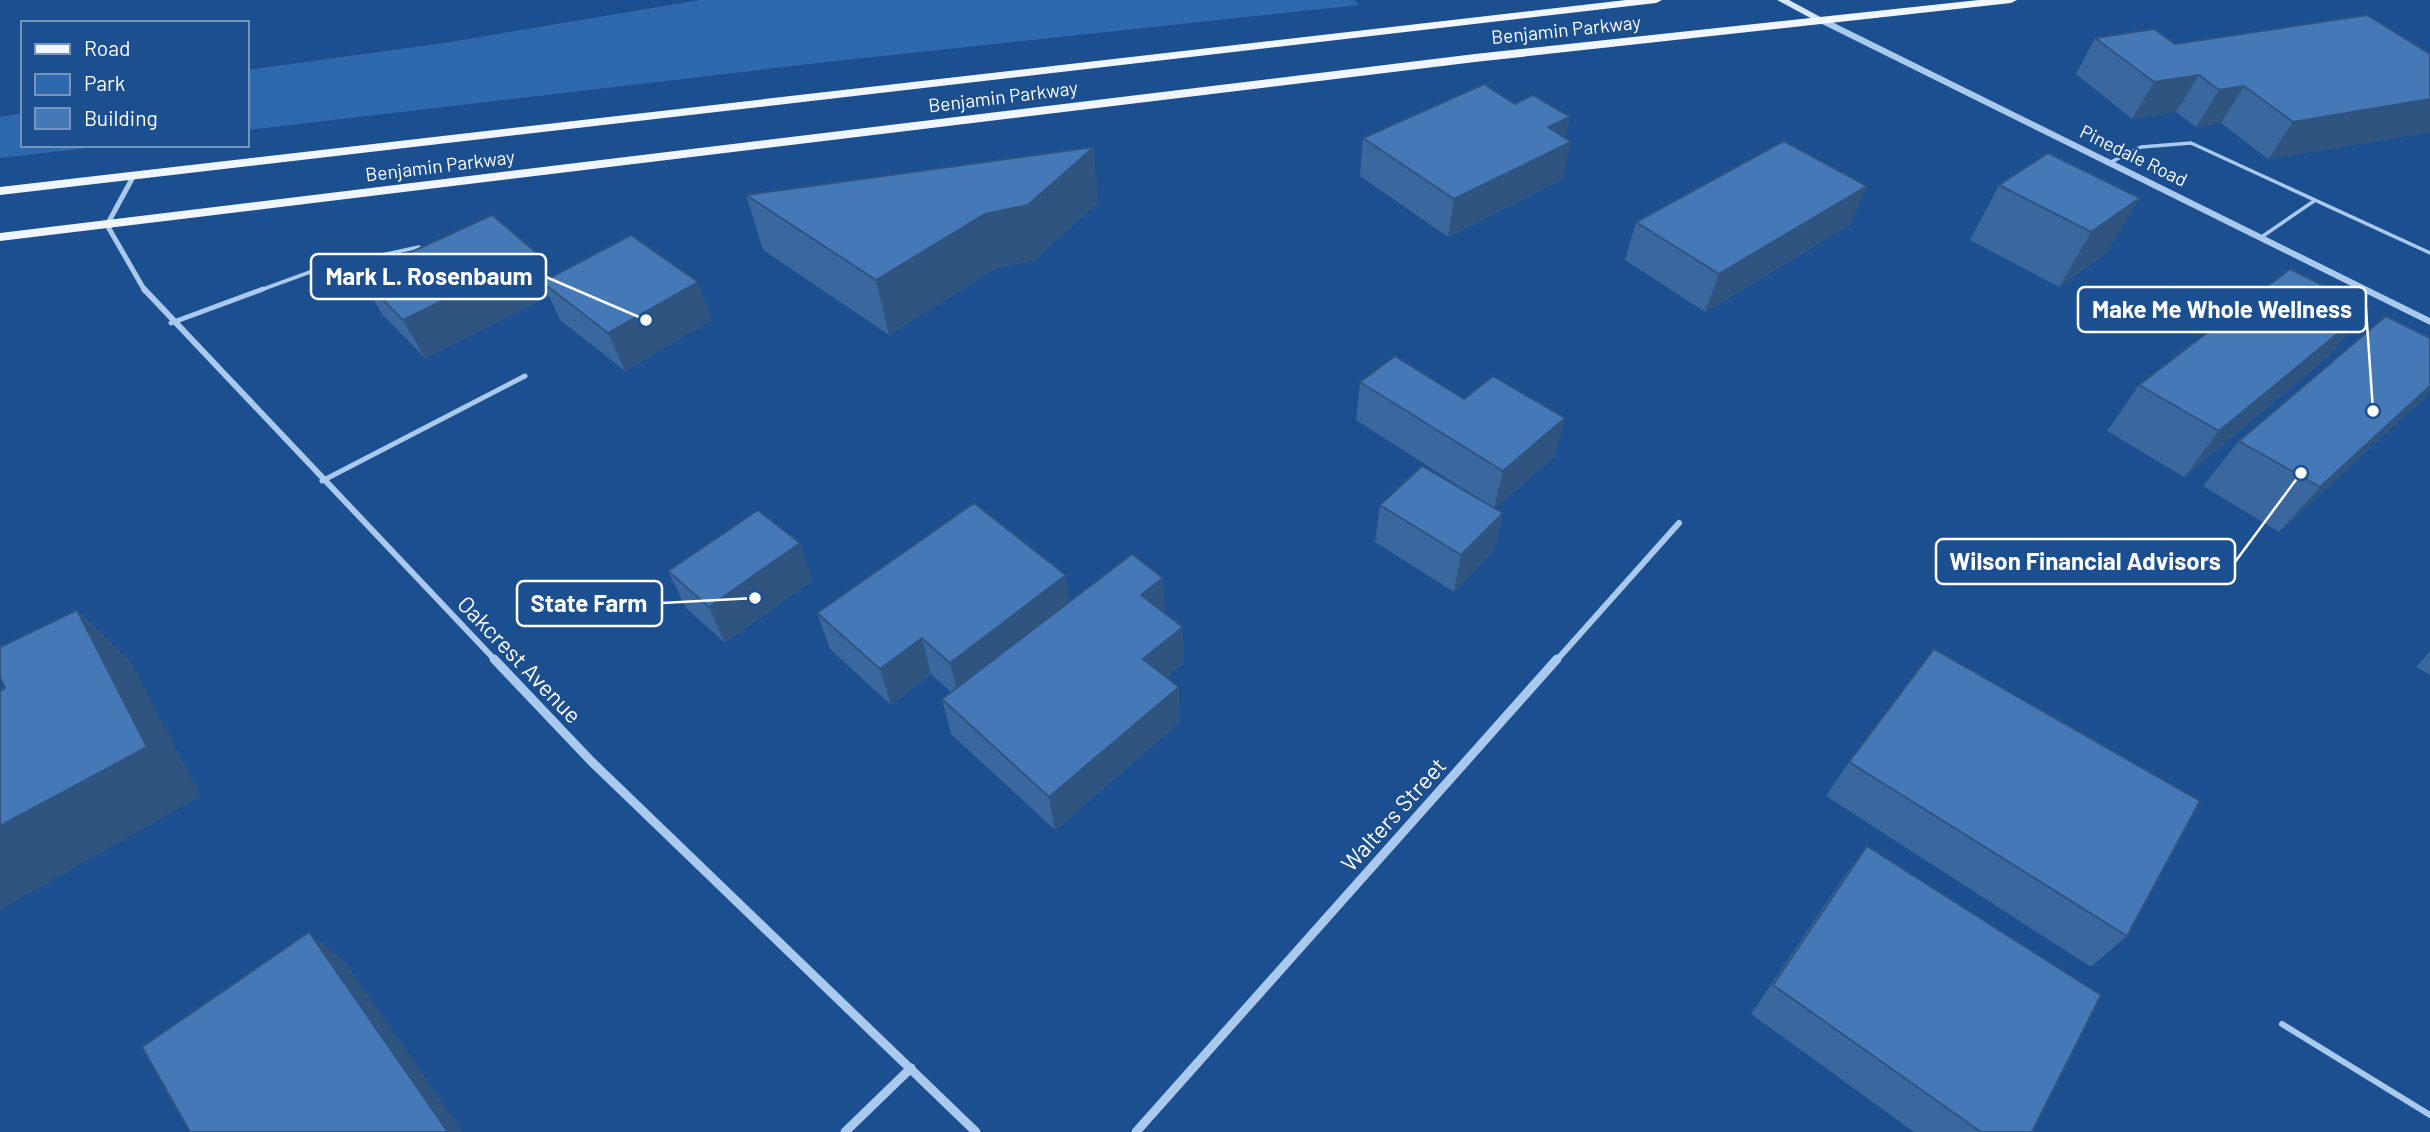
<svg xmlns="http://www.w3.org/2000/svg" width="2430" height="1132" font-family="Barlow,sans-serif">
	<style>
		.green { fill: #2e69ad }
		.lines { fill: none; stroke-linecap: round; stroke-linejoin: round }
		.service-far2 { stroke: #a9c9ee; stroke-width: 3.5 }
		.service-far1 { stroke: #a9c9ee; stroke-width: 5 }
		.service { stroke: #a9c9ee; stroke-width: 6 }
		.minor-far2 { stroke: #a9c9ee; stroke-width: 5 }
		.minor-far1 { stroke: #a9c9ee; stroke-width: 6 }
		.minor { stroke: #a9c9ee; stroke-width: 9 }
		.tertiary { fill: #a9c9ee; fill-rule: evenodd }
		.secondary { fill: #d6e6fa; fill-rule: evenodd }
		.primary { fill: #f0f6ff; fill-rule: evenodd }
		.wall { fill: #3a679d }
		.shaded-wall { fill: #305480 }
		.building { fill: #4478b7; stroke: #305480; stroke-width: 2 }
		.labels { text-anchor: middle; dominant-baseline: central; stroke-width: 5; stroke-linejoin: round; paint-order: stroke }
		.far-street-label { font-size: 19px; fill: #fff; stroke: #1b4f8f }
		.street-label { font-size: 23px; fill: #fff; stroke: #1b4f8f }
		.leader { fill: none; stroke: #fff; stroke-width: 2.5 }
		.callout-dot { fill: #fff; stroke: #1b4f8f; stroke-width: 2.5 }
		.callout { fill: #1b4f8f; stroke: #fff; stroke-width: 2.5 }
		.callout-label { font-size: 24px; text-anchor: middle; font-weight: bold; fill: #fff }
	</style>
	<rect width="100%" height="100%" fill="#1b4f8f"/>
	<g class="green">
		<polygon points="700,0 1354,0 1359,5 827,62 247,130 247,70 444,43"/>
		<polygon points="23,113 23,145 114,145 0,158 0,117"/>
	</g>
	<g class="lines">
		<g class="service-far2">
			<polyline points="2109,163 2141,147 2191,143 2430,253"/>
			<polyline points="2260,238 2314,201"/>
			<polyline points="258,291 321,268 419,247"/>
		</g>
		<g class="service-far1">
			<polyline points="171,323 263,289"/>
			<polyline points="322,481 525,376"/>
		</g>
		<polyline class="service" points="2282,1024 2430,1115"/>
		<polyline class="minor-far2" points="133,177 107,225 145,291"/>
		<g class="minor-far1">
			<polyline points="144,289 496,661"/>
			<polyline points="1556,661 1679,523"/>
		</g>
		<g class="minor">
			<polyline points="494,659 592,762 976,1132"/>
			<polyline points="845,1132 911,1068"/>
			<polyline points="1136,1132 1557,659"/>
		</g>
		<polygon class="tertiary" points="1818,18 1824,18 2430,318 2430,325 1818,22"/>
		<polygon class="secondary" points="1777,0 1789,0 1826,20 1818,22"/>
		<g class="primary">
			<polygon points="1626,0 1662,0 1656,3 0,195 0,187"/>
			<polygon points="1979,0 2017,0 2011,3 1475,62 0,241 0,233 1475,54"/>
		</g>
	</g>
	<g class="wall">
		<polygon points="2095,38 2175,44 2430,54 2430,132 2268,159 2221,123 2196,127 2176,112 2132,119 2076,74"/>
		<polygon points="1515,104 1570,117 1565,138 1563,179 1448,237 1360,176 1363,138"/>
		<polygon points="2048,153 2107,252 2059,287 1970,240 1999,185"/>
		<polygon points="746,195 1098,202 1035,260 994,269 889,335 763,250"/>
		<polygon points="1636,222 1851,224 1705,312 1625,260"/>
		<polygon points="538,254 549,278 712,320 625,371 560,320 549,296 425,358 382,314 359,276"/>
		<polygon points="2430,338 2430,391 2422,400 2279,532 2203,486 2239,441"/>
		<polygon points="2331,354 2184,477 2107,431 2139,385"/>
		<polygon points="1360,382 1555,456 1495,508 1503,513 1494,550 1454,592 1375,542 1380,505 1484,502 1356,420"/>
		<polygon points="668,571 813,580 725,643 686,608"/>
		<polygon points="1069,602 1165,613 1184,663 1166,677 1180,722 1055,830 951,734 942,699 951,692 931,674 891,705 830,649 817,613"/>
		<polygon points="2430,651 2430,675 2416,667"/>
		<polygon points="1849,762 2127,936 2091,967 1826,796"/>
		<polygon points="1867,846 2032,1132 1914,1132 1751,1014 1843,878"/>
	</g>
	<g class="shaded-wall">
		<polygon points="2199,75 2176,112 2132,119 2154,82"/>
		<polygon points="2244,86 2221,123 2196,127 2219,90"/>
		<polygon points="2430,99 2430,132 2268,159 2293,122"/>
		<polygon points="1570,117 1563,146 1571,142 1563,179 1448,237 1454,199 1548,127"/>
		<polygon points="1094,147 1098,202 1035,260 994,269 889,335 876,280"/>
		<polygon points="1867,186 1851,224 1705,312 1719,274"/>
		<polygon points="2140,198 2107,252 2059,287 2091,232"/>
		<polygon points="538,254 556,292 542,282 548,296 425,358 403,320"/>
		<polygon points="698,282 712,320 625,371 608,333"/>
		<polygon points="2369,308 2331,354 2184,477 2219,431"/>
		<polygon points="2430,386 2430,391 2422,400 2279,532 2320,487"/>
		<polygon points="1565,418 1555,456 1494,509 1503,471"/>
		<polygon points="1503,513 1494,550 1454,592 1461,555"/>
		<polygon points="800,543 813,580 725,643 709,607"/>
		<polygon points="1066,575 1071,612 959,698 950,663"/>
		<polygon points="1163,578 1165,615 1141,595"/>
		<polygon points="77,610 131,662 201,796 0,910 0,826"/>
		<polygon points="1183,627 1184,663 1145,695 1143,659"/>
		<polygon points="922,638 931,674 891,705 880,669"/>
		<polygon points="1179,687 1180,722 1055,830 1049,797"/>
		<polygon points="309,932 345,962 463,1132 448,1132"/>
	</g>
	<g class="building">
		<polygon points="2367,15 2430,54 2430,99 2293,122 2244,86 2219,90 2199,75 2154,82 2095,38 2154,29 2175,44"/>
		<polygon points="1484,84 1515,104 1533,95 1570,117 1548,127 1571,142 1454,199 1363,138"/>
		<polygon points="1784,141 1867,186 1719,274 1636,222"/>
		<polygon points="1094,147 1028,205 985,214 876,280 746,195"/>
		<polygon points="2048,153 2140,198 2091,232 1999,185"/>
		<polygon points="492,215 538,254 403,320 359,276"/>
		<polygon points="631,235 698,282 608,333 542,282"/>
		<polygon points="2290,269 2369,308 2219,431 2139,385"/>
		<polygon points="2386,316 2430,338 2430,386 2320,487 2239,441"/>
		<polygon points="1395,356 1464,399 1493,376 1565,418 1503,471 1360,382"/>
		<polygon points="1422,466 1503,513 1461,555 1380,505"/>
		<polygon points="974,503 1066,575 950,663 922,638 880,669 817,613"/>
		<polygon points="758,510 800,543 709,607 668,571"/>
		<polygon points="1132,554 1163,578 1141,595 1183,627 1143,659 1179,687 1049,797 942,699"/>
		<polygon points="77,610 147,747 0,826 0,691 5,688 0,677 0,647"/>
		<polygon points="1934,649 2200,801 2127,936 1849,762"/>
		<polygon points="1867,846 2101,995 2032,1132 1981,1132 1773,985"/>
		<polygon points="309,932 448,1132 190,1132 142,1047"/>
	</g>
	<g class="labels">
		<g class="far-street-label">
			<text transform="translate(1566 29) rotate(-6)">Benjamin Parkway</text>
			<text transform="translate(1003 96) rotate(-7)">Benjamin Parkway</text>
			<text transform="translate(2134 155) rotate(26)">Pinedale Road</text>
			<text transform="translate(440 165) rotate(-7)">Benjamin Parkway</text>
		</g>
		<g class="street-label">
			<text transform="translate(520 659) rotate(46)">Oakcrest Avenue</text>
			<text transform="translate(1393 814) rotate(-48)">Walters Street</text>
		</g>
	</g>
	<path class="leader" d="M646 320L546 277M2373 411L2366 309M2301 473L2235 562M755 598L662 603"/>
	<g class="callout-dot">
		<circle cx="646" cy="320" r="7"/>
		<circle cx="2373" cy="411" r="7"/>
		<circle cx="2301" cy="473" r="7"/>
		<circle cx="755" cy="598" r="7"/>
	</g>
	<g class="callout">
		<rect x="311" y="254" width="235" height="45" rx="7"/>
		<rect x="2078" y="287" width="288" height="45" rx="7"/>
		<rect x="1936" y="539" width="299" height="45" rx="7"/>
		<rect x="517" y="581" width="145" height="45" rx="7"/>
	</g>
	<g class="callout-label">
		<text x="429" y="285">Mark L. Rosenbaum</text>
		<text x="2222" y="318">Make Me Whole Wellness</text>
		<text x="2085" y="570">Wilson Financial Advisors</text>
		<text x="589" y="612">State Farm</text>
	</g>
	<rect x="21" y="21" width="228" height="126" fill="#1b4f8f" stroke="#7695bc" stroke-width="2"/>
	<rect x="35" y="44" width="35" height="10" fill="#f0f6ff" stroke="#7695bc" stroke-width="2"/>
	<text x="84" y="56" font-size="21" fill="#ffffff">Road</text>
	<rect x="35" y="74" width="35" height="21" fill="#2e69ad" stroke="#7695bc" stroke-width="2"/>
	<text x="84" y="91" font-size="21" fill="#ffffff">Park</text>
	<rect x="35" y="108" width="35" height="21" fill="#4478b7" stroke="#7695bc" stroke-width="2"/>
	<text x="84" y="126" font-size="21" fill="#ffffff">Building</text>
</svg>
